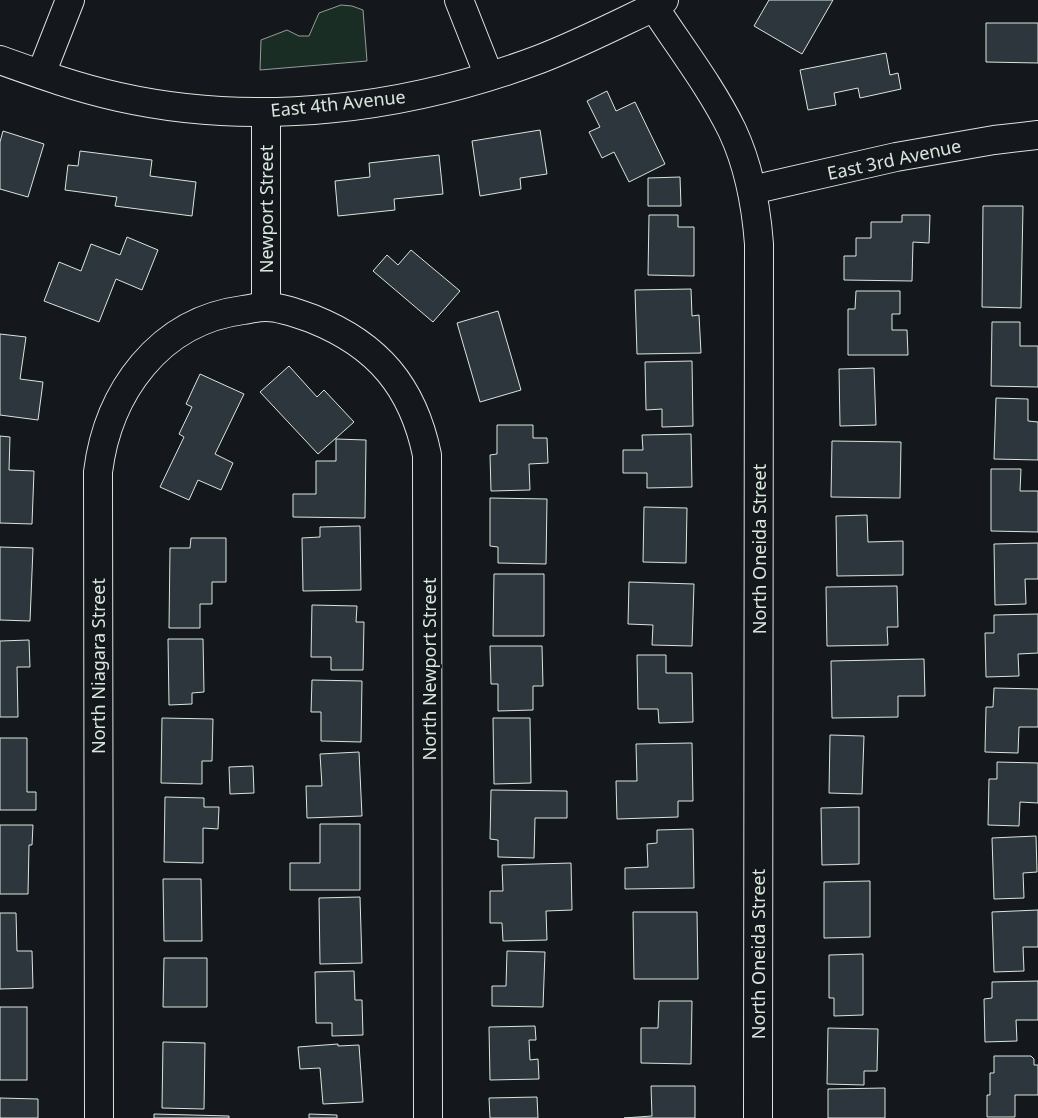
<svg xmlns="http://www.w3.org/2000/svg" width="1038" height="1118" font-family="'Noto Sans',sans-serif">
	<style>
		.green { fill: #1a2d24; stroke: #939e99 }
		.building { fill: #2c363c; stroke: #d8e6dc }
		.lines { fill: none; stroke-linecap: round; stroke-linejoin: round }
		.minor-casing { stroke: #d8e6dc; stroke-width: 30 }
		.minor { stroke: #14181c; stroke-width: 28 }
		.labels { text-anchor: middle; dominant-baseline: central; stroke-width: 4; stroke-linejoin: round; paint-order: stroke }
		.street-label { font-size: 18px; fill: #d8e6dc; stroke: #14181c }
	</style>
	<rect width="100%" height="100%" fill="#14181c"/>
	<polygon class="green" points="341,5 352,6 363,10 367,61 260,70 261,40 287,30 299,36 309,36 319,13"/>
	<g class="building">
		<polygon points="769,0 833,0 802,54 754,26"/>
		<polygon points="986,23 1038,23 1038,63 986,62"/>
		<polygon points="886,53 890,75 898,73 901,89 860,98 858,88 834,93 836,105 808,110 800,70"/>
		<polygon points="607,91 616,111 635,102 665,164 629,182 614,152 602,158 589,132 600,127 587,101"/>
		<polygon points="540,130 547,174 520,178 521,189 480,196 472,141"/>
		<polygon points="3,131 44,144 28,197 0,189 0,142"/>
		<polygon points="80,151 152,160 150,176 196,182 192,216 115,206 117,197 65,190 68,165 78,166"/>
		<polygon points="439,155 443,194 394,199 395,210 338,216 335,181 370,177 369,163"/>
		<polygon points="680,177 681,206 648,206 648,178"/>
		<polygon points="983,206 1023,206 1021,308 982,307"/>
		<polygon points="649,215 678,215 678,227 694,227 694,276 648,275"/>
		<polygon points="902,215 930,215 929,243 913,242 912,281 844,280 844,256 856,256 856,238 871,238 871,222 902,222"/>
		<polygon points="127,237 158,250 142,290 116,279 99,322 44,301 59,262 81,271 91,244 120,255"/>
		<polygon points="411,250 460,291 433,322 373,271 387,255 398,265"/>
		<polygon points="691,289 692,316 699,315 701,353 637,354 635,290"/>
		<polygon points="856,291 900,291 900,314 892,314 892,330 907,330 908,355 848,355 848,309 855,309"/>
		<polygon points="498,311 521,390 480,402 457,323"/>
		<polygon points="992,322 1020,322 1020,346 1038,346 1038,387 991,386"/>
		<polygon points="0,334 26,337 20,379 43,382 38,420 0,415"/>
		<polygon points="692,361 693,426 662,427 662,409 646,410 645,362"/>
		<polygon points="289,366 317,397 324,390 354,422 318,454 260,392"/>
		<polygon points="874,368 876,425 840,426 839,369"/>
		<polygon points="200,374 244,394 215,454 233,463 221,490 198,480 189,500 160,487 184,437 179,434 192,407 186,404"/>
		<polygon points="996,398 1028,399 1028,421 1038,422 1038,460 994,459"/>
		<polygon points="497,425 533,425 533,438 547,438 548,463 529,464 530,490 491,491 490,455 497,454"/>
		<polygon points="691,434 692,487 647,488 647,473 623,473 623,450 643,450 642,435"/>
		<polygon points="0,436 10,437 9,470 34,471 32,524 0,523"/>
		<polygon points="336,439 366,440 365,518 293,517 293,494 316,494 316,461 336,461"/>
		<polygon points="832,441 901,442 900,498 831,497"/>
		<polygon points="991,469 1021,469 1020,491 1038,491 1038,532 991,531"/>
		<polygon points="490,498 547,499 546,564 498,563 498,547 490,546"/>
		<polygon points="644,507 687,508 686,563 643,562"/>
		<polygon points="867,515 868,542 903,541 903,575 837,576 836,516"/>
		<polygon points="360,526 361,590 303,591 302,538 320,537 320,527"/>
		<polygon points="191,538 226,538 226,582 212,582 212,604 200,604 200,628 169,628 170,548 190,548"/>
		<polygon points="1038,543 1038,579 1025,579 1026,604 995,605 994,544"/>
		<polygon points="0,547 33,548 30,621 0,620"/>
		<polygon points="494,574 544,574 544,636 493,636"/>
		<polygon points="629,582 694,584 692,646 652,645 653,625 628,624"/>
		<polygon points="897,586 898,627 887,627 888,645 827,646 826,587"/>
		<polygon points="312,605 357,606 356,622 364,622 363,670 331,670 331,657 311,657"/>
		<polygon points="1038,614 1038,653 1018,654 1019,676 986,677 985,633 994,633 994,615"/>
		<polygon points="168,639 203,639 204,692 192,693 192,704 169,705"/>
		<polygon points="29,640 30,667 17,667 18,717 0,717 0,641"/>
		<polygon points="490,646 542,646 543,686 533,686 533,710 498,711 498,684 491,684"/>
		<polygon points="637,655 666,655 666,673 692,673 693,722 659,723 658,709 638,709"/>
		<polygon points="924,659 925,696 898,696 898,717 832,718 831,661"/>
		<polygon points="312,680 362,681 361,742 321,741 321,712 311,712"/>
		<polygon points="994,688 1038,689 1038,727 1019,727 1018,753 985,752 986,707 993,707"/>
		<polygon points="162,718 213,719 212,761 202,761 202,784 161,783"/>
		<polygon points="493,718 530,718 531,783 494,784"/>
		<polygon points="830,735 864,736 862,794 829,793"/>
		<polygon points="0,738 27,738 27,792 36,792 36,810 0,810"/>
		<polygon points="692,743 693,801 678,801 678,817 617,819 616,781 637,781 636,744"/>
		<polygon points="359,752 362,816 307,818 306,786 322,786 320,754"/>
		<polygon points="997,762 1038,763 1038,803 1020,802 1019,826 988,825 989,779 997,779"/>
		<polygon points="253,766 254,793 230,794 229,767"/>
		<polygon points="491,790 567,791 567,818 535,818 534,858 498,857 498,840 490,839"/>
		<polygon points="165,797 204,798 204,807 219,807 218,829 203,828 203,863 164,862"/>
		<polygon points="859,807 859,864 822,865 821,808"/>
		<polygon points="320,824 360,824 360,890 290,890 290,863 320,863"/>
		<polygon points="0,825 33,825 32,845 29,845 28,894 0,894"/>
		<polygon points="693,829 694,888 625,889 625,868 648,867 647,844 657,843 657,830"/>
		<polygon points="1036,836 1037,872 1023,873 1024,898 994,899 992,838"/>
		<polygon points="571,863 572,910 546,911 547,940 503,941 502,923 490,923 490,891 503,891 502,865"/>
		<polygon points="163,879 201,879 202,941 164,941"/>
		<polygon points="870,881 870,937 824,938 824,882"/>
		<polygon points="360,897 362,963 320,964 319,898"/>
		<polygon points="1038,910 1038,947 1023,947 1024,971 994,972 992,912"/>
		<polygon points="633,912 697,912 698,979 634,979"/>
		<polygon points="0,913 16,913 17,951 32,951 33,988 0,989"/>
		<polygon points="507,951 545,952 543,1007 492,1006 492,986 506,986"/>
		<polygon points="863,954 863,1015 834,1016 834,998 829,998 829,955"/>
		<polygon points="164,958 207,958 207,1007 163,1007"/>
		<polygon points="354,971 355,1000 362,1000 363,1035 332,1036 332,1023 316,1023 315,972"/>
		<polygon points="1038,981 1038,1020 1016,1020 1017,1041 985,1042 984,999 992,998 992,982"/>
		<polygon points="659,1001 692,1001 691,1064 641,1063 641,1028 658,1028"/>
		<rect x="0" y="1007" width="27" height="73"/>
		<polygon points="535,1026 536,1040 529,1040 530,1060 538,1059 539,1079 490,1080 489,1027"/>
		<polygon points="828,1028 878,1029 877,1071 864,1071 864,1085 827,1084"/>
		<polygon points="163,1042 205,1043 204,1109 162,1108"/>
		<polygon points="338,1044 338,1046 359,1045 363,1102 323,1104 320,1068 300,1069 298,1047"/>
		<polygon points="994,1056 1031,1056 1034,1059 1034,1065 1038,1065 1038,1095 1015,1095 1015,1117 987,1117 987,1095 990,1095 990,1073 994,1073"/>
		<polygon points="651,1086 695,1086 695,1118 624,1118 652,1116"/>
		<polygon points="885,1088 885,1118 828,1118 828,1089"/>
		<polygon points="537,1097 538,1118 490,1118 489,1098"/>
		<polygon points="0,1098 38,1099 38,1118 0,1118"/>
		<polygon points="154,1114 229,1116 229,1118 154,1118"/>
		<polygon points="309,1114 337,1115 337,1118 309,1118"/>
	</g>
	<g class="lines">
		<g class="minor-casing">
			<g id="minor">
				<polyline points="459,0 489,76"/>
				<path d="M 654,7 C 680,47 711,87 732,130 C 749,166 756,204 759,244 L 758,1118"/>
				<path d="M 0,60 C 39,74 78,88 119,97 C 258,128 408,109 540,59 C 579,44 616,25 654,7 L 664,0"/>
				<polyline points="41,74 70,0"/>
				<polyline points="266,112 266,307"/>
				<polyline points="752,190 896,157 994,140 1038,135"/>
				<path d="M 99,1118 L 98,472 C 108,392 159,321 243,310 C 250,309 258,307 266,307 C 281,307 299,314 313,319 C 378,345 413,387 427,455 L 428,1118"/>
			</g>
		</g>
		<use href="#minor" class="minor"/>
	</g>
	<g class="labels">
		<g class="street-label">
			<text transform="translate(338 103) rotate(-6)">East 4th Avenue</text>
			<text transform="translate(894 159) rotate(-12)">East 3rd Avenue</text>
			<text transform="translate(266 209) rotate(-90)">Newport Street</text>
			<text transform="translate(759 549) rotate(-90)">North Oneida Street</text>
			<text transform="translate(98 666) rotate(-90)">North Niagara Street</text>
			<text transform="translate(429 669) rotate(-90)">North Newport Street</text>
			<text transform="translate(758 954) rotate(-90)">North Oneida Street</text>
		</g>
	</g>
</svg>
